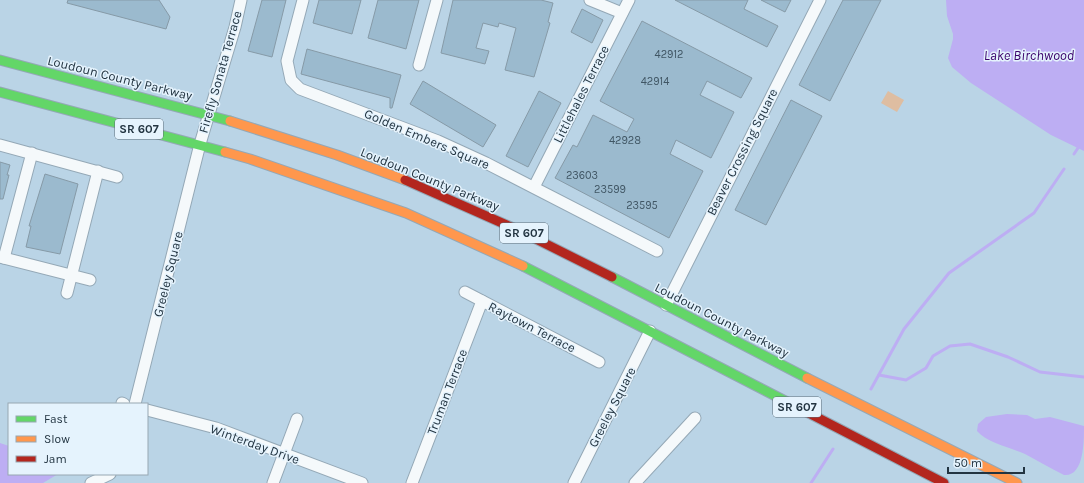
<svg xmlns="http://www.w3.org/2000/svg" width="1084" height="483" font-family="Karla,sans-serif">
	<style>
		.green { fill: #debda1 }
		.water { fill: #bdaef3 }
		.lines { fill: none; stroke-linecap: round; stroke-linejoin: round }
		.stream { stroke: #bdaef3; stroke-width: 3 }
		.building { fill: #9bbace; stroke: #869aa7 }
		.street-casing { stroke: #94a8b6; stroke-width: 13 }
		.fast-casing { stroke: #94a8b6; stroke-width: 11 }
		.slow-casing { stroke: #94a8b6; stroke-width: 11 }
		.jam-casing { stroke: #94a8b6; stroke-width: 11 }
		.street { stroke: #f5f9fb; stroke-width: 11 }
		.fast { stroke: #63d668; stroke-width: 9 }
		.slow { stroke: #ff974d; stroke-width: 9 }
		.jam { stroke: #b3261e; stroke-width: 9 }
		.labels { text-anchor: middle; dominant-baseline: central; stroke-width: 3; stroke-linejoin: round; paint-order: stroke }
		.number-label { font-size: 11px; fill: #405664 }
		.shield { fill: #e5f3fd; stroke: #5c6d79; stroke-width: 1 }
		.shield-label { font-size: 12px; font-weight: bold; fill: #223441 }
		.street-label { font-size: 13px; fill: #223441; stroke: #e5f3fd }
		.water-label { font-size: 14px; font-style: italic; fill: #3b036c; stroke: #e5f3fd }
	</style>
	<rect width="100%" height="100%" fill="#bad4e6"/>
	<polygon class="green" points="888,91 904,100 897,112 881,103"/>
	<g class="water">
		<polygon points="946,0 1084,0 1084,151 1051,135 971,83 952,67 948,58 953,39 953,34 947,16"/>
		<path d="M 1007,414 L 1027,415 L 1035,419 L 1050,417 L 1084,426 C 1084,442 1084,477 1064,475 C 1050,468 1038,461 1025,454 C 1012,448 987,443 977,431 L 978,424 L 986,417 Z"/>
		<polygon points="0,443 9,446 9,474 58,474 43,483 0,483"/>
	</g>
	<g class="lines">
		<g class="stream">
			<polyline points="1074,154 1078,148 1078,144"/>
			<polyline points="879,375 906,380 926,368 933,356 950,346 970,344 1008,357 1040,372 1084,377"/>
			<polyline points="871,389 904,329 949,273 1034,213 1064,169"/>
			<polyline points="811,483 833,449"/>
		</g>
	</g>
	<g class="building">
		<polygon points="68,0 159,0 170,17 166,29 67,3"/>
		<polygon points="262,0 286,0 272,57 248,51"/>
		<polygon points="319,0 361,0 352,34 313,23"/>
		<polygon points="378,0 419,0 406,49 368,38"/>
		<polygon points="453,0 541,0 553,3 548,22 550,23 534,77 505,70 516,28 499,23 498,27 483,23 476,48 489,51 485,64 441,53"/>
		<polygon points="675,0 748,0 744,9 778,26 767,47"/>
		<polygon points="761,0 791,0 785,12"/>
		<polygon points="843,0 881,0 830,101 799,85"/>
		<polygon points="582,9 603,20 592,43 571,32"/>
		<polygon points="642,21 752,78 741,98 707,81 700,95 734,112 711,158 676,140 670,154 703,171 669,238 555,178 573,145 577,147 593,115 627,132 634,119 600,101"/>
		<polygon points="307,49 401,75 392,108 390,108 390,98 301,74"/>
		<polygon points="423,81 496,125 483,147 410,104"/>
		<polygon points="539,91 561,103 528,167 506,156"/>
		<polygon points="791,100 822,116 766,225 735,210"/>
		<polygon points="0,162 10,165 7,175 9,175 3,199 0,199"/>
		<polygon points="45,174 78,184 60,254 26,247 31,226 29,226"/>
	</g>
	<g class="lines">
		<g class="street-casing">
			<g id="street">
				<polyline points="303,0 287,61 291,80 300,89 438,141 486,163 657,251"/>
				<polyline points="590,0 622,13"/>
				<polyline points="419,65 437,0"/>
				<polyline points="0,145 117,177"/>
				<polyline points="534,187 629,0"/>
				<polyline points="0,257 90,280"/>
				<polyline points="4,258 32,153"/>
				<polyline points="465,292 599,362"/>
				<polyline points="67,293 98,171"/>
				<polyline points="666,305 820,0"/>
				<polyline points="122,403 124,404"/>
				<polyline points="135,404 200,144 235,27 241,0"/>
				<polyline points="147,410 216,428 362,483"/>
				<polyline points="91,483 110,474"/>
				<polyline points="273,483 297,419"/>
				<polyline points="412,483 482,301"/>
				<polyline points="574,483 650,331"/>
				<polyline points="635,483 695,418"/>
			</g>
		</g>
		<g class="fast-casing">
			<g id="fast">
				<polyline points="0,60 230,121"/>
				<polyline points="0,92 225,152"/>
				<polyline points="523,266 797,407"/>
				<polyline points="612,277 807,378"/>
			</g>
		</g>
		<g class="slow-casing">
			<g id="slow">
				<polyline points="230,121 337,155 405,180"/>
				<polyline points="225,152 250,159 406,213 523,266"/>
				<polyline points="807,378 1017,483"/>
			</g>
		</g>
		<g class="jam-casing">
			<g id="jam">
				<polyline points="405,180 518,230 612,277"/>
				<polyline points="797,407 944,483"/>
			</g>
		</g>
		<use href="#street" class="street"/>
		<use href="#fast" class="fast"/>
		<use href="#slow" class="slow"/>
		<use href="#jam" class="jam"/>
	</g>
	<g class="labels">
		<g class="number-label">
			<text x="669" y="54">42912</text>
			<text x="655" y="81">42914</text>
			<text x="625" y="140">42928</text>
			<text x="582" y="175">23603</text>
			<text x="610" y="189">23599</text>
			<text x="642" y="205">23595</text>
		</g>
		<g class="shield">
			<rect x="115" y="119" width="48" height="20" rx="3"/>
			<rect x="500" y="223" width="48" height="20" rx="3"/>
			<rect x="773" y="397" width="48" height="20" rx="3"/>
		</g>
		<g class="shield-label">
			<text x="139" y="129">SR 607</text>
			<text x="524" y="233">SR 607</text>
			<text x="797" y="407">SR 607</text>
		</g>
		<g class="street-label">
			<text transform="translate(220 72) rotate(-74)">Firefly Sonata Terrace</text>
			<text transform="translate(120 78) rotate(14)">Loudoun County Parkway</text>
			<text transform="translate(581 94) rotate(-63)">Littlehales Terrace</text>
			<text transform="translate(427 139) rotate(23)">Golden Embers Square</text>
			<text transform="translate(742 152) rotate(-63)">Beaver Crossing Square</text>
			<text transform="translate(430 179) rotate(22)">Loudoun County Parkway</text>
			<text transform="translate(168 274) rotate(-76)">Greeley Square</text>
			<text transform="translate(722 320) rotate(27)">Loudoun County Parkway</text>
			<text transform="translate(532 327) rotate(27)">Raytown Terrace</text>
			<text transform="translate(447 392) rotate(-69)">Truman Terrace</text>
			<text transform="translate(612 407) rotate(-63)">Greeley Square</text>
			<text transform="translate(255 444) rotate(20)">Winterday Drive</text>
		</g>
		<g class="water-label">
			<text x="1029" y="55">Lake Birchwood</text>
		</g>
	</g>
	<rect x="8" y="403" width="140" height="72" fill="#e5f3fd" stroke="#97a7b2"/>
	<rect x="16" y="416" width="20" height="6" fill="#63d668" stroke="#97a7b2"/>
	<text x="44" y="423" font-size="12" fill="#223441">Fast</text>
	<rect x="16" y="436" width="20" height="6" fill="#ff974d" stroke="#97a7b2"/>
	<text x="44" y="443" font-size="12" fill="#223441">Slow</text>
	<rect x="16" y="456" width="20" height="6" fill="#b3261e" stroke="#97a7b2"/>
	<text x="44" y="463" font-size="12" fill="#223441">Jam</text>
	<path d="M948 467v6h76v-6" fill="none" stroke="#223441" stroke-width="2"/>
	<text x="954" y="467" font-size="12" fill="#223441" stroke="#e5f3fd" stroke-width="3" paint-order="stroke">50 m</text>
</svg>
